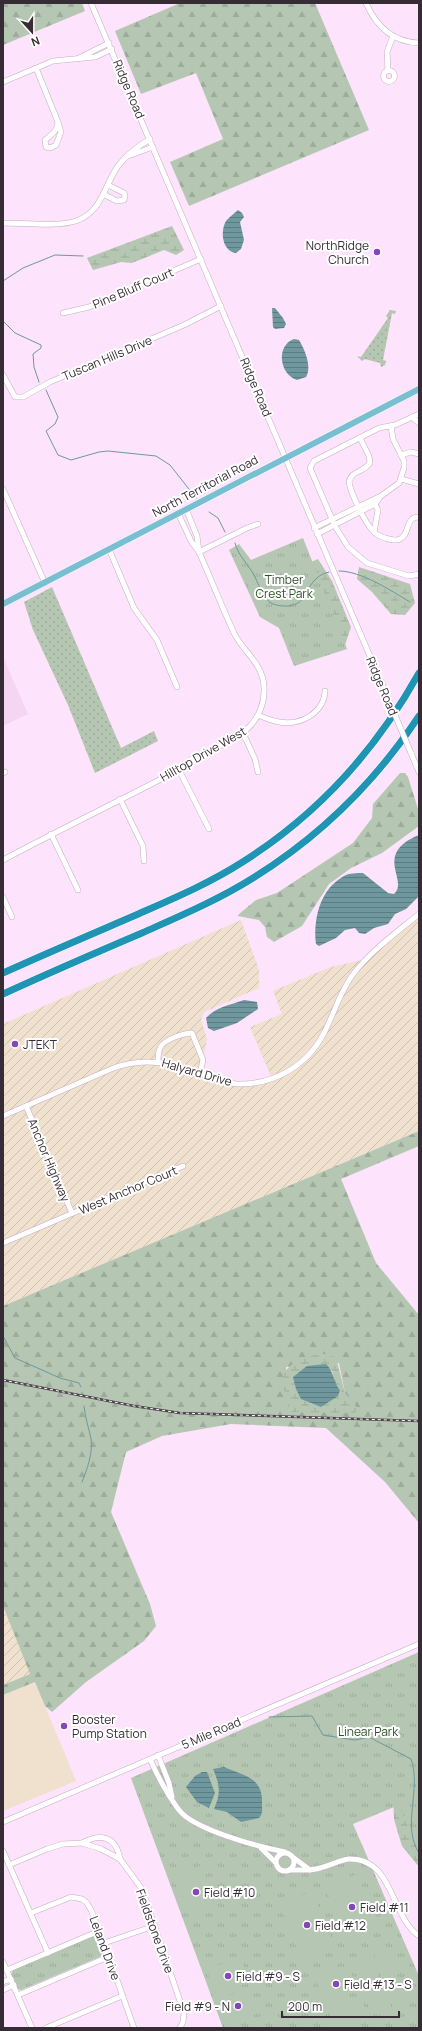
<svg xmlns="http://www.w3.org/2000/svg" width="422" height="2031" font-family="Manrope,sans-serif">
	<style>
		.commercial { fill: #f0e0ce }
		.industrial { fill: url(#industrial-furrows) }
		.built { fill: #f5d5f2 }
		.grass { fill: url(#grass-dots) }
		.forest { fill: url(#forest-firs); fill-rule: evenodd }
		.wetland { fill: url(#wetland-marsh); fill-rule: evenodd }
		.park { fill: url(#park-tufts) }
		.pitch { fill: #b5c7b2 }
		.water { fill: url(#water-rules) }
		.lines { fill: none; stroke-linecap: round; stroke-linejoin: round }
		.stream { stroke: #6e989d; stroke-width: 1 }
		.minor-casing { stroke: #c6acc3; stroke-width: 6 }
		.major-casing { stroke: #fff; stroke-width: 7 }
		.highway-casing { stroke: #fff; stroke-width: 8 }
		.minor { stroke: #fff; stroke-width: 5 }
		.major { stroke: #79bfd2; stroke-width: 6 }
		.highway { stroke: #1f94b4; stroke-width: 7 }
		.rail-casing { stroke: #4f434e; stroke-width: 2.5 }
		.rail { stroke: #fff; stroke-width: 1; stroke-dasharray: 3; stroke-linecap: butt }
		.minor-bridge-casing { stroke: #c6acc3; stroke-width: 6; stroke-linecap: butt }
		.minor-bridge { stroke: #fff; stroke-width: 5 }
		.poi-dot { fill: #8545bb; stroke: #fff; stroke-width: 1.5 }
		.labels { text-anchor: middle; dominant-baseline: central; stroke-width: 4; stroke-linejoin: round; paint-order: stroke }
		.street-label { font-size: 12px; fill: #362c35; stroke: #fff }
		.poi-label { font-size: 12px; fill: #362c35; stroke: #fff; text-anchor: start }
		.park-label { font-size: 12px; fill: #2e5128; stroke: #fff }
	</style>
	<defs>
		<pattern id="industrial-furrows" width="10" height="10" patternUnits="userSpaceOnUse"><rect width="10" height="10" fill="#f0e0ce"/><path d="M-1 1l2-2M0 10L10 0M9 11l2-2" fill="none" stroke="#cec0b2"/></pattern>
		<pattern id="grass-dots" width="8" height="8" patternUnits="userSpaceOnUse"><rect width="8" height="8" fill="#b5c7b2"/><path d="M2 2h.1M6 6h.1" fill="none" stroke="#9cab9a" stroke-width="1.8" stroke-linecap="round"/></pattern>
		<pattern id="forest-firs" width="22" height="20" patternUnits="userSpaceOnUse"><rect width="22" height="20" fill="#b5c7b2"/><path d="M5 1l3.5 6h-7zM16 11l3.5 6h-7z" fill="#9cab9a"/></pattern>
		<pattern id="wetland-marsh" width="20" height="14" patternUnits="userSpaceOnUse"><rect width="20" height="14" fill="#b5c7b2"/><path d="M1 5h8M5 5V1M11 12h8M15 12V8" fill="none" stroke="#9cab9a"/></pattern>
		<pattern id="park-tufts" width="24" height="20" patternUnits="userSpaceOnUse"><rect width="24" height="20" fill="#b5c7b2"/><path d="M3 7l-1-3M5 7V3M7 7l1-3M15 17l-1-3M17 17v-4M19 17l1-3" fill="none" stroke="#9cab9a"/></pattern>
		<pattern id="water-rules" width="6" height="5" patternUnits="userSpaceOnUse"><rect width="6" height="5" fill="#6e989d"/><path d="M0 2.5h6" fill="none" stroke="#5b7c81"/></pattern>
	</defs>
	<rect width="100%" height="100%" fill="#fde3fb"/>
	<polygon class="commercial" points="35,1682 76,1781 3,1811 3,1695"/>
	<g class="industrial">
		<polygon points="419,915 419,1131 3,1306 3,1024 241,920 259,970 259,988 204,1012 201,1020 207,1039 200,1074 230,1083 272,1079 250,1027 282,1014 273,991 331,967 367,959"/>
		<polygon points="3,1606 30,1674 3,1685"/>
	</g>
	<polygon class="built" points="3,657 28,714 3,726"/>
	<g class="grass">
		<polygon points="390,310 396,311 395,314 392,313 383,360 386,361 385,365 381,367 380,363 365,359 362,361 357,356 361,357 388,318 386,316"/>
		<polygon points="52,587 121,748 154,731 158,741 95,773 68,705 33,630 24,602"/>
	</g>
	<g class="forest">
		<polygon points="3,3 82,3 85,11 3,45"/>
		<polygon points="180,3 315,3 369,130 189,206 170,162 223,139 196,73 141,94 115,31"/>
		<polygon points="400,773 405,773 408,777 419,812 419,826 382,853 351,868 329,884 302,926 274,942 267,937 265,927 259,920 238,916 239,914 256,900 277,893 353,843 372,818 373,804"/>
		<path d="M 419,1131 L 419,1146 L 341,1179 L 376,1263 L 419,1315 L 419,1523 L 385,1482 L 326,1428 L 231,1424 L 162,1436 L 126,1452 L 111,1512 L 150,1604 L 156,1626 L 144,1641 L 86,1682 L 52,1712 L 45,1706 L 35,1682 L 3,1695 L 3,1685 L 30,1674 L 3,1606 L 3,1306 ZM 339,1363 L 345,1393 L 290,1412 L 286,1367 Z"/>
	</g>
	<g class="wetland">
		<polygon points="172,226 184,250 176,255 164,250 132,263 121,262 93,270 87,258"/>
		<polygon points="318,559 332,581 351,627 344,648 298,659 264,583"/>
		<polygon points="359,567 410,584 415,603 405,615 391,614 372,592 357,579"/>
		<path d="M 321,1353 L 336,1357 L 345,1393 L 358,1409 L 354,1413 L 290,1412 L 281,1379 C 290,1360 302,1359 321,1353 ZM 332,1370 L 334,1381 L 340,1390 L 311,1404 Z"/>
		<polygon points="419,1747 419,1867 402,1846 398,1833 394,1819 393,1796"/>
	</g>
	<g class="park">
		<polygon points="303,538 347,649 294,666 279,628 260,617 229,550 239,544 251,560"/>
		<polygon points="419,1652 419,1853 399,1805 353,1824 419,1976 419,2028 223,2028 131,1778"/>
		<polygon points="93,1935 99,1938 104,1953 102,1956 21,1990 17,1989 11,1974 13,1970"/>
	</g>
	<g class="pitch">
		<polygon points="202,1865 217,1908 190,1918 175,1875"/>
		<polygon points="357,1874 380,1927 347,1941 325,1887"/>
		<polygon points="312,1891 334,1946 301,1959 279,1904"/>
		<polygon points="389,1949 398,1973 383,1979 374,1954"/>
		<polygon points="371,1956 380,1980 365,1986 356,1961"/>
		<polygon points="241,1958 248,1983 214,1994 207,1969"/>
		<polygon points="348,1965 358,1989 325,2002 315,1978"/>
		<polygon points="401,1978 411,2003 396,2009 386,1984"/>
		<polygon points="383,1985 392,2010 377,2016 368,1991"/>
		<polygon points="251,1988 259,2013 225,2024 217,1999"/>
		<polygon points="360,1995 369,2019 347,2028 335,2028 327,2008"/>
	</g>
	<g class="water">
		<path d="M 238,210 L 242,213 L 244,217 L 240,222 L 244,240 L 241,249 L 236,253 C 222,251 220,231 226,221 C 229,217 234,214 238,210 Z"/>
		<polygon points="272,308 275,308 283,318 286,324 284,328 275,329 273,327"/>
		<path d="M 294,339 L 299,340 C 305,350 312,367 306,377 L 297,380 C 280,375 275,346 294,339 Z"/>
		<path d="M 419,835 L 419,896 L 406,909 L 395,914 L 388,924 L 374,928 L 365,934 L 359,933 L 355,928 L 345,930 L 336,938 L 319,946 L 316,944 C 313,919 320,889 344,876 C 349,873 357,873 363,873 L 388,893 L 394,894 C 410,881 372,854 419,835 Z"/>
		<path d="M 244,1000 L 257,1002 L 258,1009 L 237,1023 L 214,1031 L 208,1028 L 206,1018 C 216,1007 230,1005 244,1000 Z"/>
		<path d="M 326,1364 C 334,1372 333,1381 340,1390 L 338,1396 L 321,1407 L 301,1399 L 296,1389 L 293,1377 L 307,1366 Z"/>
		<path d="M 224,1767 C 244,1776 263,1777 262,1803 C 262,1809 263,1814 259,1818 L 241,1822 L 227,1812 L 214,1809 C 221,1793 220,1785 213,1769 Z"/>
		<polygon points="202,1772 207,1772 215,1793 209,1808 197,1802 186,1787 195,1776"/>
	</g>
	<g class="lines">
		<g class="stream">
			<polyline points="3,281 23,268 55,255 83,256"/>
			<polyline points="3,321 15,333 41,345 41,348 33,354 34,367 39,382"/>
			<polyline points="46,390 58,417 55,424 46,431 58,455 71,460 99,452 108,451 156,456 170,465 196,498"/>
			<polyline points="209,512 218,518 225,532"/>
			<path d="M 235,543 C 238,556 250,566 255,577 C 264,596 265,607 289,606 C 294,605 300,603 302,599 C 310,587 314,575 329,572"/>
			<path d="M 339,571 C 361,571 390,590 410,602"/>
			<polyline points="3,1336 15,1358 60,1378 79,1383 81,1387"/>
			<path d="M 82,1482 C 87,1469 93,1454 91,1439 C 89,1428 85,1418 84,1406"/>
			<path d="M 269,1717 L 312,1716 L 323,1735 L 355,1740 L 369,1737 L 411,1759 C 422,1789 401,1826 419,1853"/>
		</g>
		<g class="minor-casing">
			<g id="minor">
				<polyline points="91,3 387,696"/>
				<path d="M 366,3 C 376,26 393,42 419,43"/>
				<polyline points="79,58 109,43"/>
				<path d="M 36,68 L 58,122 C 57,131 53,134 45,140 L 46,147 L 50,148 L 56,145 L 61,132 L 58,122"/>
				<circle cx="389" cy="76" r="5.5"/>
				<polyline points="388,71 387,52 393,36"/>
				<polyline points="3,82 53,61 95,57 112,49"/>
				<polyline points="128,156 153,147"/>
				<polyline points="103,194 117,201 124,200 125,196 124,193 108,185"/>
				<path d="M 3,223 C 23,223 58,227 76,221 C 102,212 104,186 118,166 C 127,154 137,147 150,139"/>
				<polyline points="63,313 89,307 201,259"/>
				<polyline points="3,375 15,397 23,397 50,382 184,325 221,306"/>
				<polyline points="419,414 395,425 379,428 314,461 310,468 335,526 348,547 367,563 409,576 419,574"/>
				<polyline points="412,417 419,423"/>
				<path d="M 360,438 L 369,456 L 370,463 C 364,472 351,471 349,482 C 351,494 365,523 374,532 C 379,537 394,542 400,539 C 411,534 404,517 419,517"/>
				<polyline points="401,455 411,452 419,454"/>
				<polyline points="401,479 419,484"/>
				<polyline points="3,489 45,583"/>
				<polyline points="186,509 197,536 199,552"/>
				<polyline points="314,528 381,496 399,483 404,468 404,461 393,439 391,426"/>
				<polyline points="374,532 378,510 375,504"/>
				<polyline points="317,534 375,504 380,497"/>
				<polyline points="109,549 134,608 157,640 177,687"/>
				<polyline points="199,552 247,528 258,524"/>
				<path d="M 258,715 C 265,718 272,721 279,722 C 300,726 324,713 325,691"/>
				<polyline points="243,733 255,759 258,772"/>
				<polyline points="411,753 419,772"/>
				<polyline points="178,768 209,829"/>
				<polyline points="3,773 5,772"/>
				<polyline points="120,799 143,846 144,861"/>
				<polyline points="51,834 78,890"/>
				<path d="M 3,860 C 57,831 111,805 165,777 C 175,771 185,763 195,757 C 213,748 234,742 248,728 C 259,718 265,702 264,687 C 263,663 244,653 234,633 C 222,607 211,579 199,552 L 191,541 L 178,513"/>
				<polyline points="3,897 12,917"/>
				<path d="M 158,1061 C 158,1056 158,1049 162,1045 C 167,1039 184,1033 192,1033 L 203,1060 L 200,1074"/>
				<polyline points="26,1106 72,1213"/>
				<path d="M 3,1116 L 111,1069 C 144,1056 170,1063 202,1074 C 213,1079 225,1083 237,1084 C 274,1085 307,1066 324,1033 C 334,1014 340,991 354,973 C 371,951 397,932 419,914"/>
				<polyline points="3,1243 183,1166"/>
				<polyline points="158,1755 169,1783 172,1797"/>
				<path d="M 150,1759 C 158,1777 167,1794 179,1810 C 194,1830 260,1847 285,1852"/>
				<polyline points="3,1822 419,1644"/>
				<path d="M 82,1843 C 101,1833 116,1836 120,1859"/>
				<polyline points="261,1848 275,1862"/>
				<polyline points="3,1851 48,1953"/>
				<circle cx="285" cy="1862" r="9"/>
				<polyline points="294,1858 310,1870"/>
				<polyline points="9,1865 47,1849 63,1844 82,1843 101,1849 120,1859 142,1889 184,2013 183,2022 180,2028"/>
				<path d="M 290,1870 C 300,1870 310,1871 320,1868 C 329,1866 340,1860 349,1859 C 394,1858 390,1916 419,1936"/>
				<polyline points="31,1913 71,1897 82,1899 87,1903 91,1910 104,1943 134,2028"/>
				<polyline points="104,1943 154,1926"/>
				<polyline points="3,1962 32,2028"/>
				<polyline points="7,1970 99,1931"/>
				<polyline points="3,1982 11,1979"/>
				<polyline points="3,1990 14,1985"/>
				<polyline points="18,1995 108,1957"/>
				<polyline points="46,2028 122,1996"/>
			</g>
		</g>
		<g class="major-casing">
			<polyline id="major" points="3,604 419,389"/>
		</g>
		<g class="highway-casing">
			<g id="highway">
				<path d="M 3,973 C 47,953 92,934 136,915 C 172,899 208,884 241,863 C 316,816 376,750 419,673"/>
				<path d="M 3,994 C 49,973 95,953 142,933 C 180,916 218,900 253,878 C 319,837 376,781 419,716"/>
			</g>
		</g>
		<use href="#minor" class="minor"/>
		<use href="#major" class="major"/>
		<use href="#highway" class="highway"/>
		<g class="rail-casing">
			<polyline id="rail" points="3,1380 134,1406 180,1413 419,1421"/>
		</g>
		<use href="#rail" class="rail"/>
		<g class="minor-bridge-casing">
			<polyline id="minor-bridge" points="387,696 411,753"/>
		</g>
		<use href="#minor-bridge" class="minor-bridge"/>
	</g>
	<g class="poi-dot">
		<circle cx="377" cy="252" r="4"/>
		<circle cx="15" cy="1044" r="4"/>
		<circle cx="64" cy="1726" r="4"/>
		<circle cx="196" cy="1892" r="4"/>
		<circle cx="352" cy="1907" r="4"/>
		<circle cx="307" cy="1925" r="4"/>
		<circle cx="228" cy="1976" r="4"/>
		<circle cx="336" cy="1984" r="4"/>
		<circle cx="238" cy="2006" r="4"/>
	</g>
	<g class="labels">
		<g class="street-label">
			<text transform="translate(129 89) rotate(67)">Ridge Road</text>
			<text transform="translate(133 288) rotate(-23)">Pine Bluff Court</text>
			<text transform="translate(107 358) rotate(-23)">Tuscan Hills Drive</text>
			<text transform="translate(256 387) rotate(67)">Ridge Road</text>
			<text transform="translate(205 486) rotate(-28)">North Territorial Road</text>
			<text transform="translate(382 686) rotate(67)">Ridge Road</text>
			<text transform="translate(203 754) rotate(-30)">Hilltop Drive West</text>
			<text transform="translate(197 1072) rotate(16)">Halyard Drive</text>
			<text transform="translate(49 1160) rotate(67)">Anchor Highway</text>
			<text transform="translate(128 1190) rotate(-23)">West Anchor Court</text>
			<text transform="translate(211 1733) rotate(-23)">5 Mile Road</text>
			<text transform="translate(155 1931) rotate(70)">Fieldstone Drive</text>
			<text transform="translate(105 1948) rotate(70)">Leland Drive</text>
		</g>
		<g class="poi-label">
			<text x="369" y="245" text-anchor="end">NorthRidge<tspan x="369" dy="14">Church</tspan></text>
			<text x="23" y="1044">JTEKT</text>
			<text x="72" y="1719">Booster<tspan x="72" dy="14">Pump Station</tspan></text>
			<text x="204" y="1892">Field #10</text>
			<text x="360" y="1907">Field #11</text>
			<text x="315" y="1925">Field #12</text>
			<text x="236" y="1976">Field #9 - S</text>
			<text x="344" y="1984">Field #13 - S</text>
			<text x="230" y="2006" text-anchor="end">Field #9 - N</text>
		</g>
		<g class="park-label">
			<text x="284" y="579">Timber<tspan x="284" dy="14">Crest Park</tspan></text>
			<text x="368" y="1731">Linear Park</text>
		</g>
	</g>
	<rect width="422" height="2031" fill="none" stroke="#362c35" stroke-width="8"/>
	<g transform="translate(32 32) rotate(159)" stroke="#ffffff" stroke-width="3" paint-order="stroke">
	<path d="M0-3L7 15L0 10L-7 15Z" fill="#362c35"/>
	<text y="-6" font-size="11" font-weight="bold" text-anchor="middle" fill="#362c35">N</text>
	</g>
	<path d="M282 2011v6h117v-6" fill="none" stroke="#362c35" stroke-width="2"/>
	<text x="288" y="2011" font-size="12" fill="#362c35" stroke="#ffffff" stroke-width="3" paint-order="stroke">200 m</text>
</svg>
